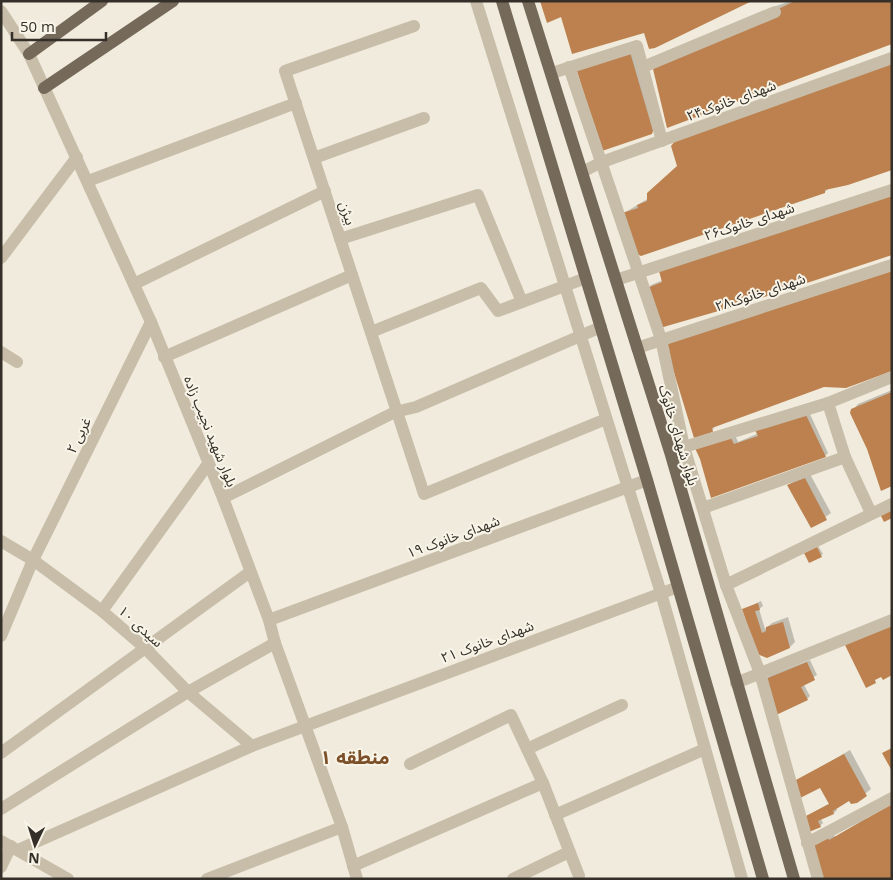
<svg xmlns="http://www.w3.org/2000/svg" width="893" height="880" font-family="'Open Sans','Noto Sans Arabic',sans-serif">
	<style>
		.shadow { fill: #0003 }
		.building { fill: #bc814e }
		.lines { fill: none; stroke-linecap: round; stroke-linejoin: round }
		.minor { stroke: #c7bda9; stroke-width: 12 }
		.major { stroke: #75695a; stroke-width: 12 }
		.labels { text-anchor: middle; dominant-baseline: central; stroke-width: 4; stroke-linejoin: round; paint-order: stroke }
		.street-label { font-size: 14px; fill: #342f28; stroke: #f8f4e8 }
		.district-label { font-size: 19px; font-weight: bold; fill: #7c4f28; stroke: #f8f4e8 }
	</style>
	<rect width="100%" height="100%" fill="#f0ebdc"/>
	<g class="shadow">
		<polygon points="791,1 892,1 659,63 776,6"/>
		<polygon points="635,48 658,125 651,133 578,69"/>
		<polygon points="829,188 825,192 624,213 649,198"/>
		<polygon points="855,202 648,288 651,285"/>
		<polygon points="824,386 715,426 712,431 685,404"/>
		<polygon points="892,390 892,485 853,410 858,404"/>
		<polygon points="809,412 828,453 825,456 702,459 735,435 738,442"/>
		<polygon points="810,474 831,513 811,527 789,485 794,480"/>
		<polygon points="818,546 823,554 810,562 806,554"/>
		<polygon points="761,601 763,606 759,609 765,629 772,623 788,617 795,642 790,647 767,657 744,609"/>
		<polygon points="810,660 817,675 803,683 810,696 807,699 765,680 770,675"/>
		<polygon points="850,750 871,789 856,801 849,800 836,807 837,810 834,813 821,819 823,823 820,826 805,817 830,803 819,768"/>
		<polygon points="866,818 892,879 811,842 831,830 835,837"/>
	</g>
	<g class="building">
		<polygon points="540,1 752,1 655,48 649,49 644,33 572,54 561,17 547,23"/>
		<polygon points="795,1 892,1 892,44 667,128 653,69"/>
		<polygon points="630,52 653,131 652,134 602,151 576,68"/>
		<polygon points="892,56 892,170 848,185 825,190 825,193 641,256 635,253 622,213 638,208 637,205 647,201 647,193 677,166 671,146 675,141"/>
		<polygon points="892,191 892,255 746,303 660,328 647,288 662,282 659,271"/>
		<polygon points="892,271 892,371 846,388 824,387 712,428 713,432 694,438 672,366 667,343"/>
		<polygon points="892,392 892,486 881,491 867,449 850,413 851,409"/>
		<polygon points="806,415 826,457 711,498 700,459 694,446 731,438 734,444 758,436 755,430"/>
		<polygon points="805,478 827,520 811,528 787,485"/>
		<polygon points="892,507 892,518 884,522 880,514"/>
		<polygon points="817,547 822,557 809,563 804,553"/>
		<polygon points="758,603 760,610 755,611 762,633 766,631 766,627 783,622 790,648 767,658 757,654 742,609"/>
		<polygon points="892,625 892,675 883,680 881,677 875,680 876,683 866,688 845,645"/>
		<polygon points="807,662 815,680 801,687 808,700 774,716 763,680"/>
		<polygon points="892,748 892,771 882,753"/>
		<polygon points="844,754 867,796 857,803 851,804 849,801 833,811 834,814 818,821 821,827 809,832 804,817 829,804 820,788 796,800 794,781"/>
		<polygon points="892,804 892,879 821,879 810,842 825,834 829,840"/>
	</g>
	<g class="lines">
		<g class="minor">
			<polyline points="476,1 661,593 742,879"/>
			<polyline points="1,11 29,54 151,322 223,498 269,620 275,643 342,827 357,879"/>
			<polyline points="414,26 285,71 424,494 606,419"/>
			<polyline points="569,67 661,339 684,447 726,585 760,673 818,879"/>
			<polyline points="643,67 775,12"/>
			<polyline points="552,73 637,46 662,141"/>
			<polyline points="314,158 424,118"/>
			<polyline points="582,172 602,162 892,58"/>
			<polyline points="88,181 296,103"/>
			<polyline points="340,239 478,195 522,302"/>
			<polyline points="1,258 77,157"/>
			<polyline points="616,280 892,190"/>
			<polyline points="134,284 325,191"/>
			<polyline points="371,332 481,288 498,311 586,278"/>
			<polyline points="637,348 892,265"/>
			<polyline points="1,352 17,362"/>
			<polyline points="164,357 352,275"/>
			<polyline points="828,403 845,457 871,513"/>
			<polyline points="677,452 684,447 828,403 892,377"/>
			<polyline points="223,498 395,412 416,407 601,327"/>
			<polyline points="703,508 845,457"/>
			<polyline points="1,541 33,560 102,611 145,648 188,692 252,746"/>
			<polyline points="726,585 892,504"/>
			<polyline points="102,611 208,464"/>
			<polyline points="269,620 647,480"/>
			<polyline points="1,636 33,560 151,322"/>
			<polyline points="736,683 892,620"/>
			<polyline points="527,749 622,705"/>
			<polyline points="1,753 250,572"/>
			<polyline points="410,764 511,715 543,783 579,876"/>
			<polyline points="1,809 188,692 275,643"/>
			<polyline points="555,815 705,749"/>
			<polyline points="1,841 68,879"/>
			<polyline points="807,843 892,798"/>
			<polyline points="18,850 252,746 678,587"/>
			<polyline points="353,866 543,783"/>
			<polyline points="1,867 11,846"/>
			<polyline points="207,879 342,827"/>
			<polyline points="513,879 569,852"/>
		</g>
		<g class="major">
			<polyline points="502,1 647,480 763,879"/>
			<polyline points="528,1 671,455 794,879"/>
			<polyline points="29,54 102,1"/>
			<polyline points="44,88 173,1"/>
		</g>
	</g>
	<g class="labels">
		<g class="street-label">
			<text transform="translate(731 100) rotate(-20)">شهدای خانوک۲۴</text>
			<text transform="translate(348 213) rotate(72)">بیژن</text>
			<text transform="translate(749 221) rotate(-18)">شهدای خانوک۲۶</text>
			<text transform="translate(760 292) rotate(-18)">شهدای خانوک۲۸</text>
			<text transform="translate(211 431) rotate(68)">بلوار شهید نجیب زاده</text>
			<text transform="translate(78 435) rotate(-64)">غربی ۲</text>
			<text transform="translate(679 435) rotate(73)">بلوار شهدای خانوک</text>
			<text transform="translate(453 536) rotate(-20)">شهدای خانوک ۱۹</text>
			<text transform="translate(141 626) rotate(42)">سیدی ۱۰</text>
			<text transform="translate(487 641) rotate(-20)">شهدای خانوک ۲۱</text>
		</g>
		<g class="district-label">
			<text x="355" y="757">منطقه ۱</text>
		</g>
	</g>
	<rect width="893" height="880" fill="none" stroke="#342f28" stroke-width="5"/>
	<g transform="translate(35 845) rotate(184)" stroke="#f8f4e8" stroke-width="4" paint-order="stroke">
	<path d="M0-4L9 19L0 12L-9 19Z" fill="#342f28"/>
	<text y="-8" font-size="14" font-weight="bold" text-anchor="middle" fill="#342f28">N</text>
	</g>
	<path d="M12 32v8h94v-8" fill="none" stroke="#342f28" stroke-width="2.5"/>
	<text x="20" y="32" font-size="15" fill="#342f28" stroke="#f8f4e8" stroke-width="4" paint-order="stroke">50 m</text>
</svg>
